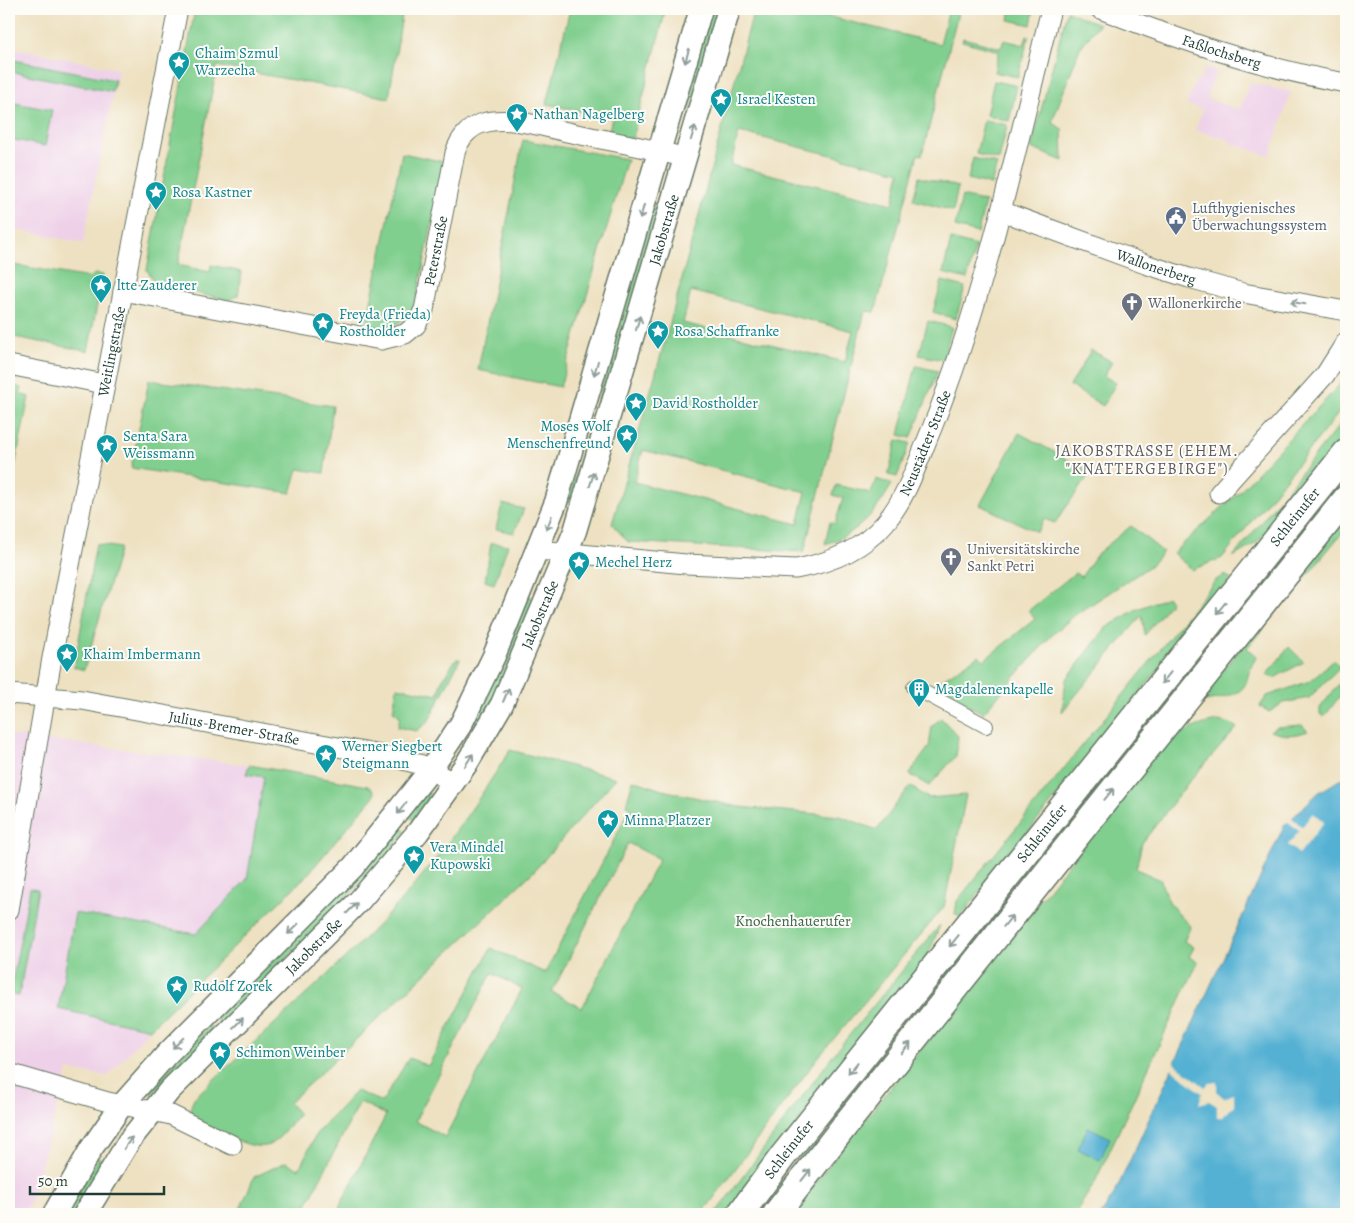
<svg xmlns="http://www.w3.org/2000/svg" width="1355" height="1223" font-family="Alegreya,serif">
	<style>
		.built { fill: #eed0e8 }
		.green { fill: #81cf8f; stroke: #508662; fill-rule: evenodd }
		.water { fill: #55b1d3; stroke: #3a7784 }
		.pier { fill: #eee1c1 }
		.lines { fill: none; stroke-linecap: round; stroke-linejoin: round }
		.pedestrian-casing { stroke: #677665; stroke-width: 16 }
		.minor-casing { stroke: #677665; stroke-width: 21 }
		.tertiary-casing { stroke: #677665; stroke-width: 25 }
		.secondary-casing { stroke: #677665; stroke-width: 29 }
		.pedestrian { stroke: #fff; stroke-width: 14 }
		.minor { stroke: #fff; stroke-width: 19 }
		.tertiary { stroke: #fff; stroke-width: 22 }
		.secondary { stroke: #fff; stroke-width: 26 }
		.oneway { stroke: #8f9e9a }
		.labels { text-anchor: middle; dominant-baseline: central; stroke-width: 4; stroke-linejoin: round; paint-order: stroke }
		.street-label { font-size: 15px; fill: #1f3d34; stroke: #fdfcf7 }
		.culture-label { font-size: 15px; fill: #0d838f; stroke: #fdfcf7; text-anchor: start }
		.service-label { font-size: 15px; fill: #4e5e75; stroke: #fdfcf7; text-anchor: start }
		.worship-label { font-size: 15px; fill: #5b616d; stroke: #fdfcf7; text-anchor: start }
		.park-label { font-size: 15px; fill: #38624b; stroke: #fdfcf7 }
		.neighbourhood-label { font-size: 16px; letter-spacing: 1px; fill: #5d5c64; stroke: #fdfcf7 }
	</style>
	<rect width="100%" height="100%" fill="#fdfcf7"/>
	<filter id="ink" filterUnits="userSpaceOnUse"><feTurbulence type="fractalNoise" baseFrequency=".02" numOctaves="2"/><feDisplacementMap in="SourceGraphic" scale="10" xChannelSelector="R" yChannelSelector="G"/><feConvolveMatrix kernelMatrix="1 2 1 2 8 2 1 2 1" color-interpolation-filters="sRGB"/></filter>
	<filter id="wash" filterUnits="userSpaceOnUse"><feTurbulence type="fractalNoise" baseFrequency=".0096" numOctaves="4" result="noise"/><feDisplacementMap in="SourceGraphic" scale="20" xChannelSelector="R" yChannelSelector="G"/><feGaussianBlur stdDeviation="1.12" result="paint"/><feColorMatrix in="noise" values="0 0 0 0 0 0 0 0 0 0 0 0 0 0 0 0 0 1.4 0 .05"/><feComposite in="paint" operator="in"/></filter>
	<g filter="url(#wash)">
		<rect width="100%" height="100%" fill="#eee1c1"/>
		<g class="built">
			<polygon points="9,47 118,69 83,243 9,228"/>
			<polygon points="1204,69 1216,71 1206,98 1239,110 1250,83 1291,92 1270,156 1230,143 1230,140 1195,130 1203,110 1187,104 1196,80 1200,81"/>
			<polygon points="9,735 249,765 246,774 264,777 247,879 196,934 75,913 58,1009 150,1029 108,1076 68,1070 32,1197 24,1214 9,1214"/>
		</g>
		<g class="green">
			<polygon points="195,9 403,9 389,98 217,66 178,265 210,272 211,265 242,272 238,295 229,300 162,286 154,281 147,270"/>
			<polygon points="570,9 666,9 632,139 608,134 612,118 547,104"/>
			<polygon points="711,9 720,9 690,110 683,107"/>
			<path d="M 754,9 L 799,9 L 940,44 L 948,13 L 932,9 L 959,9 L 922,155 L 918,154 L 875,312 L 865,311 L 804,552 L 628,542 L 612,524 L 667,334 ZM 739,132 L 900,172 L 893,204 L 731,165 ZM 691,291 L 853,331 L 845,362 L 683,323 ZM 643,450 L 806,492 L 798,524 L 634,482 Z"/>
			<polygon points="994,9 1034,9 1031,25 1009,20 1010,13"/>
			<polygon points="1067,11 1099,24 1080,48 1052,122 1062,129 1063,161 1031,148"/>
			<polygon points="1027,35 1029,36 1018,77 994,72 999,51 962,41 963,38 1001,48 1004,40 1024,45"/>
			<polygon points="9,59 115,80 112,92 9,71"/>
			<polygon points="994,81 1017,86 1009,121 986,115"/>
			<polygon points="9,102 52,110 45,146 9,139"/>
			<polygon points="984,120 1007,125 999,160 976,154"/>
			<polygon points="523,140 627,159 560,387 478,370"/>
			<path d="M 402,153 L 445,162 L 416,302 C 407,324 387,330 365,330 Z"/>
			<polygon points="973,158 997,164 991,185 968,179"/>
			<polygon points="919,177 958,187 953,211 913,200"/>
			<polygon points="962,196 985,202 978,233 955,227"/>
			<polygon points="654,203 662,205 601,415 594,413"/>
			<polygon points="951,239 976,246 967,279 943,273"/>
			<polygon points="9,264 89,278 95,274 103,275 88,351 9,336"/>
			<polygon points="942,281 965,287 956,319 933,312"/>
			<polygon points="928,321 952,327 943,360 919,355"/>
			<polygon points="1091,350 1112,362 1104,376 1116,383 1103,406 1070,386"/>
			<polygon points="916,366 938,371 911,438 899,435"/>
			<polygon points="1346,378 1346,404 1222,558 1192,570 1173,553 1240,491"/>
			<polygon points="149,380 333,406 324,473 298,469 291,493 131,468"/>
			<polygon points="9,385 22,388 20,394 29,397 9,495"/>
			<polygon points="1346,417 1346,435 1270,530 1256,543 1233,557"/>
			<polygon points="591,421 600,424 575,503 567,502"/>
			<polygon points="1019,433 1091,472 1055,523 1044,519 1037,532 980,505"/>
			<polygon points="897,440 910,443 897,477 888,475"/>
			<polygon points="1346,470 1346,482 1300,540 1294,536"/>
			<path d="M 876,479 L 892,484 C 877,512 856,535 825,544 L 830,522 L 835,524 L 843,498 L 833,495 L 836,485 L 871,493 Z"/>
			<polygon points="502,504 524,509 514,533 496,529"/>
			<path d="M 1346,518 L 1346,528 L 1247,648 L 1257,657 C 1250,666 1249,673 1246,683 C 1241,696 1218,698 1206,701 L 1203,695 Z"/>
			<polygon points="1131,526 1163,552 1150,566 1075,615 1051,636 983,713 931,687 979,655 984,660 1035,619 1028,611 1075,573 1081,577 1098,553"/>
			<polygon points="491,543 508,545 494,584 485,581"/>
			<polygon points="96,544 120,548 84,670 74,667"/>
			<polygon points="1225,575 1231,579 960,917 955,914 957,901 1216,580"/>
			<polygon points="529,596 537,600 481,726 473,721"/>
			<polygon points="1168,597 1171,602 1145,635 1142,615 1062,712 1066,680 1106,628 1135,610"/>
			<polygon points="1289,647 1304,662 1274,678 1266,675"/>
			<polygon points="456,659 460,659 428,722 416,731 398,727 400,716 393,711 397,687 438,695 441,682"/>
			<polygon points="1333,660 1340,667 1309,698 1283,703 1269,712 1260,706 1267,696 1310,681"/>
			<polygon points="1346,675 1346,688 1324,717 1320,714 1320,708"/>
			<polygon points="1167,695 1172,699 761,1214 754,1214"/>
			<polygon points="941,718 958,736 956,756 929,786 909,774 929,747 932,726"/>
			<path d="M 1218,721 L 1231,724 L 1237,728 L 1188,783 L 1142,843 L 1136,869 L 1161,880 C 1165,900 1176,913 1191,926 L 1184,941 L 1194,947 L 1189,957 L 1198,962 L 1094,1184 L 1075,1214 L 790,1214 L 1158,752 C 1176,735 1193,725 1218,721 Z"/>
			<path d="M 1302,725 L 1308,731 C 1293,736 1284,736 1270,731 L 1277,727 Z"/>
			<path d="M 510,750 L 616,778 L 534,871 L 289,1103 L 299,1114 C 291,1123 280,1140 269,1145 C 251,1153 210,1126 194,1118 L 190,1109 L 194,1098 C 256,1040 320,984 380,923 C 430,872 472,811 510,750 Z"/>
			<polygon points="249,765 368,786 374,791 374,796 308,874 150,1029 58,1009 75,913 196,934 247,879 264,777 246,774"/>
			<path d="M 633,780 L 662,790 L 739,807 L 840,816 L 877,830 L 910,786 L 928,798 L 966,795 L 944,907 L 816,1060 L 702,1214 L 336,1214 L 386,1115 L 360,1102 L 302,1214 L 238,1214 L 254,1177 L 286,1162 L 299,1169 L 316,1134 L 356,1091 L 382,1102 L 409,1058 L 428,1066 L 491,948 L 545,973 L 631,807 L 626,805 ZM 628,843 L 659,859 L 582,1008 L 552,992 ZM 492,973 L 522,989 L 445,1137 L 415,1121 Z"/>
			<polygon points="427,791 430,794 426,805 414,821 408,815"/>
			<polygon points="400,826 406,831 374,870 221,1025 216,1019"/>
			<polygon points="30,888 38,889 19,996 10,994"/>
			<polygon points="940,925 927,958 727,1214 715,1214 837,1050"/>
			<polygon points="210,1025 215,1030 153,1094 148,1093 148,1091"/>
			<polygon points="98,1157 104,1161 73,1214 65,1214"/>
		</g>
		<g class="water">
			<polygon points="1346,776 1346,1214 1101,1214 1114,1195 1284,826 1318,793"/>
			<polygon points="1088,1127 1110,1138 1100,1160 1078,1149"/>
		</g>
		<g class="pier">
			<polygon points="1313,813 1324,822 1299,854 1288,845 1299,831 1286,820 1290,816 1302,827"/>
			<polygon points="1173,1062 1205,1087 1209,1083 1217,1082 1217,1092 1224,1098 1234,1094 1234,1105 1228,1112 1222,1117 1217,1117 1217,1106 1209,1101 1199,1104 1202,1093 1171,1068"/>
		</g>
	</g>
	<g filter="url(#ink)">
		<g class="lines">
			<g class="pedestrian-casing">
				<polyline id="pedestrian" points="914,687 986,726"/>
			</g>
			<g class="minor-casing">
				<g id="minor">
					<path id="s1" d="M 1100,9 C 1180,40 1261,68 1346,83"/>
					<path id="s2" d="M 1001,211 L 1148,265 L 1189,278 L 1243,293 L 1346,311"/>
					<path id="s3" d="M 123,291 L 381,340 L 405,334 L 416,325 L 424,310 L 455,153 C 459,139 469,127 483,123 C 511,115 549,129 577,134 C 614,142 650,148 686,158"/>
					<polyline points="9,365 104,384"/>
					<polyline points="1219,493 1325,375 1346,342"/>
					<path id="s4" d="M 538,550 L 686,564 L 796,569 C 830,563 862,550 885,523 C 908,495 918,461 932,428 C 986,293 1016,149 1051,9"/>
					<path id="s5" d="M 9,694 L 82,700 L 392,757 L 422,765 L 454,783"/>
					<path id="s6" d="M 9,910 L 52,658 L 178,9"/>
					<polyline points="9,1073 108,1102 171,1115 232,1145"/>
				</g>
			</g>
			<g class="tertiary-casing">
				<g id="tertiary">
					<polyline points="54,1214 91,1149 121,1106 167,1054 353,867 431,769 461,724 494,656 556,502 701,9"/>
					<path id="s7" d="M 85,1214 L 129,1141 L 169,1091 L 359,901 L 418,832 L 467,763 L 502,704 L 575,531 L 729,9"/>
				</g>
			</g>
			<g class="secondary-casing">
				<g id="secondary">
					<path id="s8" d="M 740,1214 L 783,1156 L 1346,453"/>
					<polyline points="776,1214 846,1124 1346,499"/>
				</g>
			</g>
			<use href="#pedestrian" class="pedestrian"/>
			<use href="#minor" class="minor"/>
			<use href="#tertiary" class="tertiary"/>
			<use href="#secondary" class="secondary"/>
		</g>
		<defs><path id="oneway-shaft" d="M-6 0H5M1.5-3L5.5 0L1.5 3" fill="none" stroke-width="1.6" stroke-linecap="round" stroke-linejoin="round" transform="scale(1.25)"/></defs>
		<g class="oneway">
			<use href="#oneway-shaft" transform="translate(687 56) rotate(106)"/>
			<use href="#oneway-shaft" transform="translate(693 133) rotate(-73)"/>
			<use href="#oneway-shaft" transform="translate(642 212) rotate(106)"/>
			<use href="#oneway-shaft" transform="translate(1298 303) rotate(-171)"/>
			<use href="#oneway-shaft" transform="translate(638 323) rotate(-74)"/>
			<use href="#oneway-shaft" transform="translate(596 368) rotate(106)"/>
			<use href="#oneway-shaft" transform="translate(592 479) rotate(-73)"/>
			<use href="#oneway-shaft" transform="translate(549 523) rotate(111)"/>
			<use href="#oneway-shaft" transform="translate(1221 608) rotate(129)"/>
			<use href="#oneway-shaft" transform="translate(1166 678) rotate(129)"/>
			<use href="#oneway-shaft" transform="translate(506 695) rotate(-67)"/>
			<use href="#oneway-shaft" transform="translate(469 760) rotate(-57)"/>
			<use href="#oneway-shaft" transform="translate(1109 794) rotate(-51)"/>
			<use href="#oneway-shaft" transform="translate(402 808) rotate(127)"/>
			<use href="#oneway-shaft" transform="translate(352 908) rotate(-45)"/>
			<use href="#oneway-shaft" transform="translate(1008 921) rotate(-51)"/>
			<use href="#oneway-shaft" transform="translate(293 929) rotate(136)"/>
			<use href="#oneway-shaft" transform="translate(954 941) rotate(129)"/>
			<use href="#oneway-shaft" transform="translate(238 1023) rotate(-45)"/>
			<use href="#oneway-shaft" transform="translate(178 1043) rotate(135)"/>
			<use href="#oneway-shaft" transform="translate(906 1048) rotate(-51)"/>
			<use href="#oneway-shaft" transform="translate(853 1068) rotate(129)"/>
			<use href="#oneway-shaft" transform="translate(128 1143) rotate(-55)"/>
			<use href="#oneway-shaft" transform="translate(806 1175) rotate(-52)"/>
		</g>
	</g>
	<defs>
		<g id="sight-pin" transform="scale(1.125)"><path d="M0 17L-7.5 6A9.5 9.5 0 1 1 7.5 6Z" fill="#0f9aa8" stroke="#fdfcf7"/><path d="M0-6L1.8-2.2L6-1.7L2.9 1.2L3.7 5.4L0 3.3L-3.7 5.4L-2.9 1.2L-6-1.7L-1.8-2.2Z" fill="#fff"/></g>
		<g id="civic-pin" transform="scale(1.125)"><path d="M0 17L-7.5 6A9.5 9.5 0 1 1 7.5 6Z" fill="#5c6f8a" stroke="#fdfcf7"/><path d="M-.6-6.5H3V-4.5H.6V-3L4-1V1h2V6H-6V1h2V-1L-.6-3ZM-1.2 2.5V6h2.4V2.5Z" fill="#fff"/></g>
		<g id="church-pin" transform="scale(1.125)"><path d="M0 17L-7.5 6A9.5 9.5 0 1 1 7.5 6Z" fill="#6b7280" stroke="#fdfcf7"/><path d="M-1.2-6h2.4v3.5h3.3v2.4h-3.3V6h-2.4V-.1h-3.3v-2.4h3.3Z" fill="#fff"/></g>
		<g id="building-pin" transform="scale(1.125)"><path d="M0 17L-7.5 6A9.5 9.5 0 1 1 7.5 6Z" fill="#0f9aa8" stroke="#fdfcf7"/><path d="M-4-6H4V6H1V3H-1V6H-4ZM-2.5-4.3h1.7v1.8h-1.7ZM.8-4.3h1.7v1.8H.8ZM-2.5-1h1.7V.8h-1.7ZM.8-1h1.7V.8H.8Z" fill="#fff"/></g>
	</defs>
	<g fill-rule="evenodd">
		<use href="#sight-pin" x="179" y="62"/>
		<use href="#sight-pin" x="721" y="99"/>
		<use href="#sight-pin" x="517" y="114"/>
		<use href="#sight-pin" x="156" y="192"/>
		<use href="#civic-pin" x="1176" y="217"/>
		<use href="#sight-pin" x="101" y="285"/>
		<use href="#church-pin" x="1132" y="303"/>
		<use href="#sight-pin" x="323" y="323"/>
		<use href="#sight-pin" x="658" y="331"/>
		<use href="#sight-pin" x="636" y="403"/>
		<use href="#sight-pin" x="627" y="435"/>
		<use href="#sight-pin" x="107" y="445"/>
		<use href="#church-pin" x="951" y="558"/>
		<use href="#sight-pin" x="579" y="562"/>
		<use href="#sight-pin" x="67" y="654"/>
		<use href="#building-pin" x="919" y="689"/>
		<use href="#sight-pin" x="326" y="755"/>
		<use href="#sight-pin" x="608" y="820"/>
		<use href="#sight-pin" x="414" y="856"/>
		<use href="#sight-pin" x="177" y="986"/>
		<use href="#sight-pin" x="220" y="1052"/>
	</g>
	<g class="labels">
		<g class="street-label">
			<text stroke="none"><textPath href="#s1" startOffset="129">Faßlochsberg</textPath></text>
			<text stroke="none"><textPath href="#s7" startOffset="1164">Jakobstraße</textPath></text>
			<text stroke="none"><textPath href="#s3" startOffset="379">Peterstraße</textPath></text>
			<text stroke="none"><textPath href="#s2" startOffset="165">Wallonerberg</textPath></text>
			<text stroke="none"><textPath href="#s6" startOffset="568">Weitlingstraße</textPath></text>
			<text stroke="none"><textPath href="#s4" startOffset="451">Neustädter Straße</textPath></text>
			<text stroke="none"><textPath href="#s8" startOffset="891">Schleinufer</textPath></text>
			<text stroke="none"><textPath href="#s7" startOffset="759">Jakobstraße</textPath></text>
			<text stroke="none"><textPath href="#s5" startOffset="228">Julius-Bremer-Straße</textPath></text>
			<text stroke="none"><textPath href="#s8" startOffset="486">Schleinufer</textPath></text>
			<text stroke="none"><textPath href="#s7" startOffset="354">Jakobstraße</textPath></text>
			<text stroke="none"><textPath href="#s8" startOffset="81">Schleinufer</textPath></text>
		</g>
		<g class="culture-label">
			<text x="195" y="53">Chaim Szmul<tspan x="195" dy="17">Warzecha</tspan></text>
			<text x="737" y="99">Israel Kesten</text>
			<text x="533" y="114">Nathan Nagelberg</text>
			<text x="172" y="192">Rosa Kastner</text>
			<text x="117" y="285">ltte Zauderer</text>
			<text x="339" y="314">Freyda (Frieda)<tspan x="339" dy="17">Rostholder</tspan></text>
			<text x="674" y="331">Rosa Schaffranke</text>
			<text x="652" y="403">David Rostholder</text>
			<text x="611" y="426" text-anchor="end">Moses Wolf<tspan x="611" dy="17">Menschenfreund</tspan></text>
			<text x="123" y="436">Senta Sara<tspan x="123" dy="17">Weissmann</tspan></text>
			<text x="595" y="562">Mechel Herz</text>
			<text x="83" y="654">Khaim Imbermann</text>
			<text x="935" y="689">Magdalenenkapelle</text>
			<text x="342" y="746">Werner Siegbert<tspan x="342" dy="17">Steigmann</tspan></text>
			<text x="624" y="820">Minna Platzer</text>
			<text x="430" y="847">Vera Mindel<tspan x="430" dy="17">Kupowski</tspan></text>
			<text x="193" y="986">Rudolf Zorek</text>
			<text x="236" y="1052">Schimon Weinber</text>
		</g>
		<g class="service-label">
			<text x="1192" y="208">Lufthygienisches<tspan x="1192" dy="17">Überwachungssystem</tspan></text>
		</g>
		<g class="worship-label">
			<text x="1148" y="303">Wallonerkirche</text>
			<text x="967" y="549">Universitätskirche<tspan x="967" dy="17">Sankt Petri</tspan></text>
		</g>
		<g class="park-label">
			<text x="793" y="921">Knochenhauerufer</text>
		</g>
		<g class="neighbourhood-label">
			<text x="1147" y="451">JAKOBSTRASSE (EHEM.<tspan x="1147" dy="18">"KNATTERGEBIRGE")</tspan></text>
		</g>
	</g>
	<rect width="1355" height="1223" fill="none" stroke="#fdfcf7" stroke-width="30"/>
	<path d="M30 1186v8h134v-8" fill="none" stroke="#1f3d34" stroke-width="2.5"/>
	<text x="38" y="1186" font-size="15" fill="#1f3d34" stroke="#fdfcf7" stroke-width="4" paint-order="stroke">50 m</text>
</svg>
